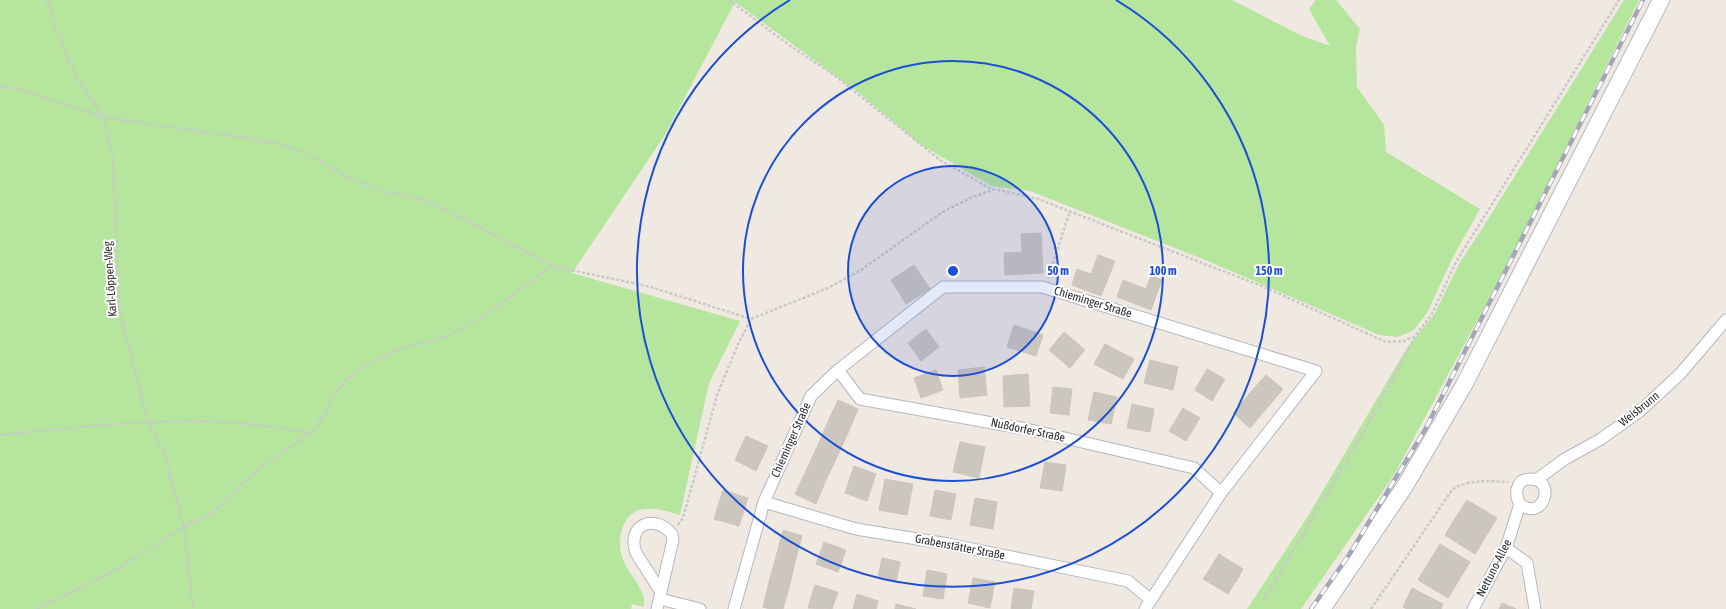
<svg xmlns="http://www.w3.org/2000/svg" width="1726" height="609" font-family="'Asap Condensed',sans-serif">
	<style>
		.green { fill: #b6e59e }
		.building { fill: #cbc7bf; stroke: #cbc5ba }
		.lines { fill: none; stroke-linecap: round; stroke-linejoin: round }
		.street-casing { stroke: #b4b7c1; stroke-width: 13 }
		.secondary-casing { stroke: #b4b7c1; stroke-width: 18 }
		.path { stroke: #c9c9c9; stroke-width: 2.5; stroke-dasharray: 3 2; stroke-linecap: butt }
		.street { stroke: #fff; stroke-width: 11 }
		.secondary { stroke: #fff; stroke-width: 16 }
		.rail-casing { stroke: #a3a6b8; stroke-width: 4.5 }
		.rail { stroke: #fff; stroke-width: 3; stroke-dasharray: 9; stroke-linecap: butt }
		.ring { fill: none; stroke: #1d4ed8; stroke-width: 2 }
		.labels { text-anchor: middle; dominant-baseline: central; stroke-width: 4; stroke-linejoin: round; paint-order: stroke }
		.street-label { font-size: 12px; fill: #2e2e2e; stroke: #fff }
		.centre { fill: #1d4ed8; stroke: #fff; stroke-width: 2 }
		.ring-label { font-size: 12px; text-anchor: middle; font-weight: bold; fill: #1d4ed8; stroke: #fff; stroke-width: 4; stroke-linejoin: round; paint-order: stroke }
	</style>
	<rect width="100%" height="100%" fill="#efe9e1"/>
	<g class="green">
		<path d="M 0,0 L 1232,0 L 1300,35 L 1330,46 L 1309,9 L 1316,0 L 1336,0 L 1360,29 L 1356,47 L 1357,87 L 1384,125 L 1386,152 L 1480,209 L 1453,257 L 1427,313 L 1414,330 L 1398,337 L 1379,335 L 1208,261 L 1030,191 L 991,186 L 920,144 L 859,93 L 735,2 L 665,135 L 572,273 L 740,321 L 709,383 L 680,515 C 669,512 658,508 646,509 C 623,509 616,539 622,557 C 626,570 638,581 643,595 C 644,598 644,603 644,607 L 632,604 L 631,609 L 0,609 Z"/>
		<polygon points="1624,0 1639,0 1513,254 1394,475 1301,609 1247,609 1308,516 1408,346 1434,315 1459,264 1487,221"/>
	</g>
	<g class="building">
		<polygon points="1041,233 1043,273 1005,275 1004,253 1022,252 1021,234"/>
		<polygon points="1098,255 1115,261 1101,296 1072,285 1077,269 1091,274"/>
		<polygon points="914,265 930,289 906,304 891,280"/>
		<polygon points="1151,276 1162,280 1151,310 1117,297 1123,280 1146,289"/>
		<polygon points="1014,325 1043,335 1036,356 1007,347"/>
		<polygon points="926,329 939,347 921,361 908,343"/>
		<polygon points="1064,332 1085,350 1070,368 1049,350"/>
		<polygon points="1105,344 1134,359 1123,379 1094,364"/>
		<polygon points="1150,360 1178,367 1173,390 1144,383"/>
		<polygon points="984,367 987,395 960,398 958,370"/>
		<polygon points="1207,369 1225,379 1212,401 1195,390"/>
		<polygon points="936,370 943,390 921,398 914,378"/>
		<polygon points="1028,374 1030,406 1004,407 1003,376"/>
		<polygon points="1266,375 1283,389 1266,409 1249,394"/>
		<polygon points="1053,387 1072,389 1069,415 1050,413"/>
		<polygon points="1094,392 1117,397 1111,424 1088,420"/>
		<polygon points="1249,394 1266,409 1250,428 1233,413"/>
		<polygon points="838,400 858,409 848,433 827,424"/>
		<polygon points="1132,404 1154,409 1150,432 1127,428"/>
		<polygon points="1183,408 1200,418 1186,441 1169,431"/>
		<polygon points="827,424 848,433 837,457 817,447"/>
		<polygon points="746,436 768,446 756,471 735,460"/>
		<polygon points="960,442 985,447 979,478 953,472"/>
		<polygon points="817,447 837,457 826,480 806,471"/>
		<polygon points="1045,462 1066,465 1062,491 1040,488"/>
		<polygon points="854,466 876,474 867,501 845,493"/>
		<polygon points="806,471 826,480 816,504 795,494"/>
		<polygon points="885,479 913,484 907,515 879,510"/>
		<polygon points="723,490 748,498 739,526 714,519"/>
		<polygon points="935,490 956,494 951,520 930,516"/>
		<polygon points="975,498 997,502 993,529 970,525"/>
		<polygon points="1467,500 1497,518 1486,536 1456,517"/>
		<polygon points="1456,517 1486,536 1475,554 1445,535"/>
		<polygon points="783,530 802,536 795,562 776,557"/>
		<polygon points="824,542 846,550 838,572 816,564"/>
		<polygon points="1440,544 1470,562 1459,580 1429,562"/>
		<polygon points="1219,554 1243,569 1236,582 1211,567"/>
		<polygon points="776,557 795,562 789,588 769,582"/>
		<polygon points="882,558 900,562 896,582 878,578"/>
		<polygon points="1429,562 1459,580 1448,598 1418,580"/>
		<polygon points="1211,567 1235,582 1228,594 1203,579"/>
		<polygon points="927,570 947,574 943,599 923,596"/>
		<polygon points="973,578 995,582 990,608 968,603"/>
		<polygon points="769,582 789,588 783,609 770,609 763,607"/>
		<polygon points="815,585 838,592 832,609 808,608"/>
		<polygon points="1014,588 1034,591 1031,609 1011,609"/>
		<polygon points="1412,588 1443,604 1441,609 1407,609 1403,607"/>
		<polygon points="857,594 878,601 876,609 853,609"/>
		<polygon points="1502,603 1516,609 1499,609"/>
		<polygon points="896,604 916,609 895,609"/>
	</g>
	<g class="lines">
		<g class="street-casing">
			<g id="street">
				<polyline points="838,370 860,399 1026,429 1194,468 1221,493"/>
				<polyline points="1536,480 1565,459 1601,439 1640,411 1680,374 1726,320"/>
				<polyline points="764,502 856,529 948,544 1128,581 1151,600"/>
				<polyline points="1506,548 1527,563 1535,609"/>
				<polyline points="660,599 700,609"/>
				<path d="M 657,609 L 673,540 L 672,534 C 654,513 626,525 636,553 L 661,592"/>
				<polyline points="734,609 764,502 811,396 838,370 943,287 1042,287 1316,371 1221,493 1145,609"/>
				<path d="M 1473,609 L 1506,548 L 1520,504 C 1514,494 1516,479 1530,479 C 1557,478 1544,523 1520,504"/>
			</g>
		</g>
		<g class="secondary-casing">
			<polyline id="secondary" points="1322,609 1405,486 1464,385 1661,0"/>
		</g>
		<g class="path">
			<polyline points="47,0 57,32 76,77 103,117 112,153 115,198 119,308 148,423 155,434 165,456 184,527 193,609"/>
			<polyline points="729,0 789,45 834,75 940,160 993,190"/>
			<polyline points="0,87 19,89 103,117 279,143 307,154 350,178 385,192 410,196 448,210 552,266"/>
			<polyline points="1048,278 1070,211"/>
			<path d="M 0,435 C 66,428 133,421 200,421 C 237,422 274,427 311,433"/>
			<polyline points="678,525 683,518 717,395 738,344 751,319 828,288 861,270 941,213 970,198 995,189 1038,199 1264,287 1386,342 1404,341 1415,336 1432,314 1456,262 1619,0"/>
			<polyline points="1264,600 1365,430 1415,337"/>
			<polyline points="37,609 110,573 184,527 214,511 265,463 312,433 326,411 335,393 349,377 376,360 403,348 447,336 484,316 552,266 651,287 751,319"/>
			<path d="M 1371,609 L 1452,490 C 1466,479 1491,481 1508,482"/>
		</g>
		<use href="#street" class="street"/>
		<use href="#secondary" class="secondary"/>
		<g class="rail-casing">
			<polyline id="rail" points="1311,609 1349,555 1426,428 1643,0"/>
		</g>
		<use href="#rail" class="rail"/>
	</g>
	<circle cx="953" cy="271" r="105" fill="#1d4ed8" fill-opacity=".12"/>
	<g class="ring">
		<circle cx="953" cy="271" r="105"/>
		<circle cx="953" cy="271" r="210"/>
		<path d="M1116 0A316 316 0 1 1 790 0"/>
	</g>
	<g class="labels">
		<g class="street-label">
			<text transform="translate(110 279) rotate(-94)">Karl-Löppen-Weg</text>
			<text transform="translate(1093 302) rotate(17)">Chieminger Straße</text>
			<text transform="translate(1639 409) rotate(-39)">Weisbrunn</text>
			<text transform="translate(1028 430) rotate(12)">Nußdorfer Straße</text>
			<text transform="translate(791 440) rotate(-66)">Chieminger Straße</text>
			<text transform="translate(960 547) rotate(11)">Grabenstätter Straße</text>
			<text transform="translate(1494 568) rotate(-63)">Nettuno-Allee</text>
		</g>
	</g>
	<circle cx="953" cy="271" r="6" class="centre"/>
	<g class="ring-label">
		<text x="1058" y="275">50 m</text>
		<text x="1163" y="275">100 m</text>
		<text x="1269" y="275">150 m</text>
	</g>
</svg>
